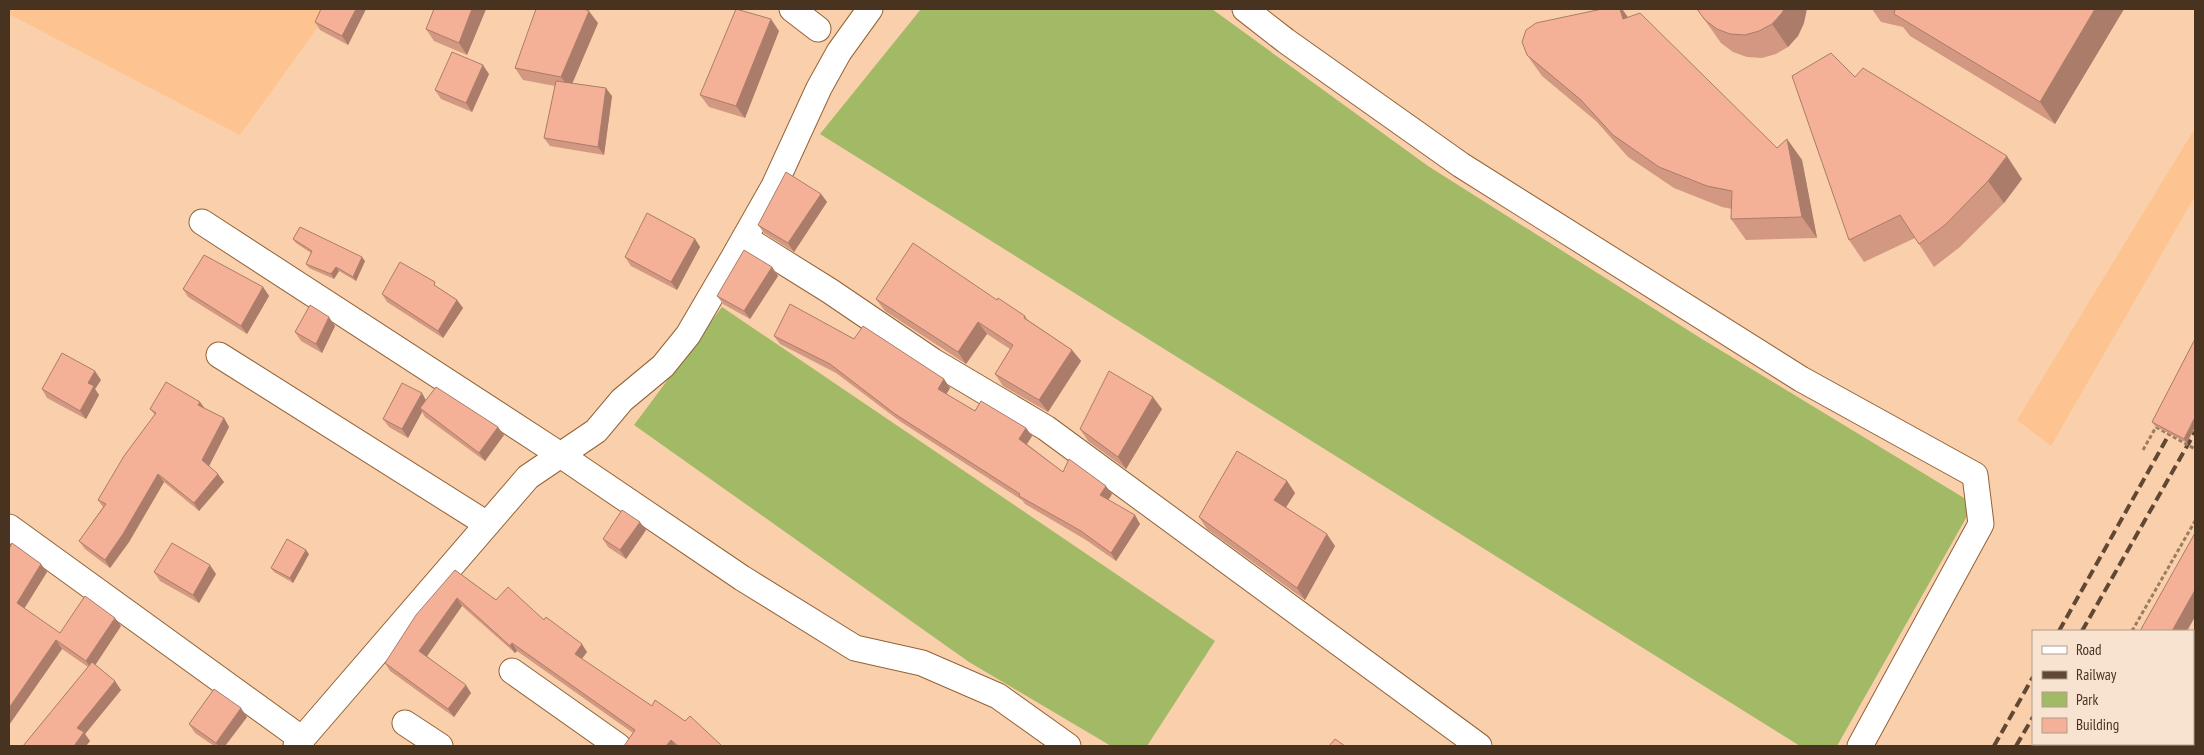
<svg xmlns="http://www.w3.org/2000/svg" width="2204" height="755" font-family="'PT Sans Narrow',sans-serif">
	<style>
		.built { fill: #fdc390 }
		.green { fill: #a2ba66 }
		.lines { fill: none; stroke-linecap: round; stroke-linejoin: round }
		.street-casing { stroke: #926338; stroke-width: 27 }
		.path { stroke: #9b7c61; stroke-width: 3; stroke-dasharray: 4 2.5; stroke-linecap: butt }
		.street { stroke: #fff; stroke-width: 25 }
		.rail { stroke: #604834; stroke-width: 4; stroke-dasharray: 10 5; stroke-linecap: butt }
		.path-bridge { stroke: #9b7c61; stroke-width: 3; stroke-dasharray: 4 2.5; stroke-linecap: butt }
		.wall { fill: #d29882 }
		.shaded-wall { fill: #ab7c6a }
		.building { fill: #f4b197; stroke: #ab7c6a }
	</style>
	<rect width="100%" height="100%" fill="#fad0ac"/>
	<g class="built">
		<polygon points="9,9 331,9 240,135 9,14"/>
		<polygon points="2195,128 2195,196 2051,446 2017,420"/>
	</g>
	<g class="green">
		<polygon points="921,9 1212,9 1428,166 1702,339 1974,504 1837,746 1800,746 820,134"/>
		<polygon points="722,307 1215,641 1147,746 1111,746 969,662 634,425"/>
	</g>
	<g class="lines">
		<g class="street-casing">
			<g id="street">
				<polyline points="792,9 818,29"/>
				<polyline points="1245,9 1286,41 1461,165 1801,379 1975,475 1981,524 1860,746"/>
				<polyline points="202,222 562,456 742,578 855,648 922,663 998,696 1068,746"/>
				<polyline points="745,238 830,291 933,361 1046,428 1479,746"/>
				<polyline points="219,355 487,524"/>
				<polyline points="9,527 302,739"/>
				<polyline points="512,671 618,746"/>
				<polyline points="405,723 440,746"/>
				<polyline points="296,746 528,477 596,431 622,400 663,366 688,335 732,260 774,186 819,88 839,52 870,9"/>
			</g>
		</g>
		<g class="path">
			<polyline points="2143,450 2156,427"/>
			<polyline points="2132,631 2195,521"/>
			<polyline points="2067,746 2068,744"/>
		</g>
		<use href="#street" class="street"/>
		<g class="rail">
			<polyline points="2059,631 2176,422"/>
			<polyline points="2082,631 2195,432"/>
			<polyline points="2193,640 2195,636"/>
			<polyline points="1994,746 2033,677"/>
			<polyline points="2016,746 2033,717"/>
			<polyline points="2133,746 2134,744"/>
		</g>
		<polyline class="path-bridge" points="2156,427 2195,449"/>
	</g>
	<g class="wall">
		<polygon points="366,9 348,45 320,30 315,22"/>
		<polygon points="434,9 486,9 467,55 434,41 426,29"/>
		<polygon points="1602,9 1622,9 1628,17 1777,148 1787,139 1802,160 1817,238 1746,240 1731,219 1732,209 1722,207 1674,188 1628,157 1596,121 1542,76 1527,55"/>
		<polygon points="1697,9 1804,23 1798,36 1788,47 1776,54 1762,58 1747,57 1733,52 1721,43"/>
		<polygon points="1872,9 2124,9 2055,124 1910,36 1903,27 1881,22"/>
		<polygon points="598,23 572,83 612,96 604,155 550,146 544,138 555,86 523,80 515,68"/>
		<polygon points="779,31 745,118 709,107 700,95"/>
		<polygon points="489,74 472,112 441,99 435,90"/>
		<polygon points="1855,77 2022,179 2004,203 1960,247 1934,267 1915,238 1864,262 1849,240"/>
		<polygon points="821,194 827,202 794,252 764,233 758,225"/>
		<polygon points="293,239 365,261 356,281 339,271 334,279 309,268 306,264 311,253 296,243"/>
		<polygon points="695,239 700,247 677,290 631,266 625,257"/>
		<polygon points="772,267 778,276 750,319 723,304 717,296"/>
		<polygon points="263,287 269,296 247,334 188,297 183,289"/>
		<polygon points="439,288 457,300 463,308 443,338 387,302 382,294"/>
		<polygon points="876,299 997,300 1025,316 1028,320 1072,350 1081,361 1048,412 1003,386 995,374 1010,349 987,334 966,364 885,311"/>
		<polygon points="335,326 322,353 301,341 295,332"/>
		<polygon points="774,336 854,339 944,379 950,388 946,394 975,411 1026,428 1032,436 1027,444 1063,472 1112,494 1108,500 1140,524 1116,561 1086,540 1025,504 1022,500 901,422 836,373 780,344"/>
		<polygon points="2195,339 2187,443 2155,426 2152,422"/>
		<polygon points="101,380 95,389 99,395 86,419 47,398 42,389"/>
		<polygon points="426,400 504,435 485,461 425,417 422,412 408,438 389,427 383,419"/>
		<polygon points="150,409 206,409 224,418 229,427 209,466 224,482 199,511 164,482 129,542 110,568 85,549 79,541 103,507 98,500 155,415"/>
		<polygon points="1162,409 1126,469 1088,441 1080,429"/>
		<polygon points="1287,481 1295,493 1286,507 1335,546 1305,600 1207,529 1199,517"/>
		<polygon points="646,530 626,559 608,547 603,539"/>
		<polygon points="9,549 47,572 24,609 60,633 121,626 95,665 121,690 85,734 90,741 86,746 23,746 88,667 62,649 9,725"/>
		<polygon points="309,554 293,583 274,572 271,568"/>
		<polygon points="455,570 496,600 544,620 587,652 582,659 652,706 722,746 624,746 633,733 517,651 515,653 462,606 427,656 471,693 454,717 390,671 385,663"/>
		<polygon points="154,572 216,574 199,603 160,581"/>
		<polygon points="247,717 225,746 214,746 195,733 189,724"/>
	</g>
	<g class="shaded-wall">
		<polygon points="356,9 366,9 348,45 342,36"/>
		<polygon points="472,9 486,9 467,55 459,43"/>
		<polygon points="1620,9 1622,9 1634,26 1623,19"/>
		<polygon points="1784,9 1807,9 1804,23 1798,36 1788,47 1772,24"/>
		<polygon points="2095,9 2124,9 2055,124 2040,102"/>
		<polygon points="589,11 598,23 570,89 561,77"/>
		<polygon points="771,19 779,31 745,118 736,106"/>
		<polygon points="483,65 489,74 472,112 466,103"/>
		<polygon points="606,88 612,96 604,155 598,147"/>
		<polygon points="1787,139 1802,160 1817,238 1802,217"/>
		<polygon points="2007,156 2022,179 2004,203 1988,181"/>
		<polygon points="821,194 827,202 794,252 788,243"/>
		<polygon points="695,239 700,247 677,290 671,282"/>
		<polygon points="362,257 365,261 356,281 353,277"/>
		<polygon points="336,267 339,271 334,279 331,274"/>
		<polygon points="772,267 778,276 750,319 744,311"/>
		<polygon points="263,287 269,296 247,334 241,326"/>
		<polygon points="457,300 463,308 443,338 438,331"/>
		<polygon points="329,317 335,326 322,353 316,344"/>
		<polygon points="978,322 987,334 966,364 958,352"/>
		<polygon points="1072,350 1081,361 1048,412 1039,400"/>
		<polygon points="95,371 101,380 95,389 99,395 86,419 80,411 88,383"/>
		<polygon points="944,379 950,388 944,398 938,389"/>
		<polygon points="422,393 427,402 420,408 422,412 408,438 402,429"/>
		<polygon points="1153,397 1162,409 1126,469 1118,457"/>
		<polygon points="200,402 206,410 198,405"/>
		<polygon points="2195,417 2195,427 2187,443 2184,439"/>
		<polygon points="224,418 229,427 208,468 202,460"/>
		<polygon points="498,427 504,435 485,461 479,453"/>
		<polygon points="1026,428 1032,436 1025,447 1019,439"/>
		<polygon points="158,474 164,482 129,542 110,568 105,560"/>
		<polygon points="218,474 224,482 199,511 194,503"/>
		<polygon points="1287,481 1295,493 1283,512 1274,500"/>
		<polygon points="1106,486 1112,494 1106,504 1100,495"/>
		<polygon points="1135,515 1140,524 1116,561 1111,553"/>
		<polygon points="640,522 646,530 626,559 620,550"/>
		<polygon points="1327,534 1335,546 1305,600 1297,588"/>
		<polygon points="306,550 309,554 293,583 290,578"/>
		<polygon points="41,564 47,572 22,612 17,603"/>
		<polygon points="210,565 216,574 199,603 193,595"/>
		<polygon points="2195,590 2195,617 2187,631 2172,631"/>
		<polygon points="457,598 462,606 425,659 419,651"/>
		<polygon points="115,618 121,626 92,670 86,661"/>
		<polygon points="56,640 62,649 9,725 9,708"/>
		<polygon points="512,643 517,651 515,653 510,646"/>
		<polygon points="582,644 587,652 580,661 575,654"/>
		<polygon points="115,681 121,690 85,734 90,741 86,746 74,746 77,728"/>
		<polygon points="466,685 471,693 454,717 448,709"/>
		<polygon points="241,708 247,717 225,746 218,746 216,743"/>
		<polygon points="671,740 676,746 666,746"/>
	</g>
	<g class="building">
		<polygon points="321,9 356,9 342,36 315,22"/>
		<polygon points="434,9 472,9 459,43 426,29"/>
		<polygon points="536,9 584,9 589,11 561,77 515,68"/>
		<polygon points="736,9 771,19 736,106 700,95"/>
		<polygon points="1602,9 1620,9 1623,19 1640,13 1777,148 1787,139 1802,217 1731,219 1732,191 1707,186 1659,167 1613,135 1581,100 1527,55 1522,42 1526,30 1536,23"/>
		<polygon points="1697,9 1784,9 1782,13 1772,24 1759,31 1745,35 1730,34 1717,29 1705,20"/>
		<polygon points="1895,9 2095,9 2040,102 1894,14"/>
		<polygon points="452,52 483,65 466,103 435,90"/>
		<polygon points="1831,53 1855,77 1863,68 2007,156 1988,181 1945,225 1919,244 1900,215 1849,240 1792,76"/>
		<polygon points="556,81 606,88 598,147 544,138"/>
		<polygon points="786,172 821,194 788,243 758,225"/>
		<polygon points="647,213 695,239 671,282 625,257"/>
		<polygon points="300,227 362,257 353,277 336,267 331,274 306,264 312,251 293,239"/>
		<polygon points="913,243 997,300 998,298 1025,316 1024,318 1072,350 1039,400 995,374 1013,345 978,322 958,352 876,299"/>
		<polygon points="744,250 772,267 744,311 717,296"/>
		<polygon points="204,255 263,287 241,326 183,289"/>
		<polygon points="400,262 435,282 434,285 457,300 438,331 382,294"/>
		<polygon points="790,304 854,339 863,326 944,379 938,389 975,411 981,401 1026,428 1019,439 1063,472 1069,459 1106,486 1100,495 1135,515 1111,553 1081,531 1019,496 1020,494 895,414 830,364 774,336"/>
		<polygon points="310,305 329,317 316,344 295,332"/>
		<polygon points="2195,339 2195,417 2184,439 2152,422"/>
		<polygon points="62,353 95,371 88,383 94,386 80,411 42,389"/>
		<polygon points="1109,371 1153,397 1118,457 1080,429"/>
		<polygon points="166,382 200,402 198,405 224,418 202,460 218,474 194,503 158,474 123,534 105,560 79,541 106,504 98,500 124,456 156,413 150,409"/>
		<polygon points="402,383 422,393 402,429 383,419"/>
		<polygon points="436,387 498,427 479,453 420,408"/>
		<polygon points="1237,451 1287,481 1274,500 1327,534 1297,588 1199,517"/>
		<polygon points="622,510 640,522 620,550 603,539"/>
		<polygon points="2195,533 2195,590 2172,631 2140,631"/>
		<polygon points="287,539 306,550 290,578 271,568"/>
		<polygon points="12,543 41,564 17,603 60,633 85,596 115,618 86,661 56,640 9,708 9,549"/>
		<polygon points="172,543 210,565 193,595 154,572"/>
		<polygon points="455,570 496,600 508,587 544,620 546,617 582,644 575,654 652,706 655,700 685,721 690,716 722,746 678,746 671,740 666,746 624,746 635,730 512,643 510,646 457,598 419,651 466,685 448,709 385,663 416,615"/>
		<polygon points="92,662 115,681 77,728 84,732 74,746 23,746"/>
		<polygon points="214,689 241,708 216,743 189,724"/>
		<polygon points="1335,739 1345,746 1329,746"/>
	</g>
	<rect width="2204" height="755" fill="none" stroke="#483321" stroke-width="20"/>
	<rect x="2032" y="630" width="162" height="115" fill="#f8e2d0" stroke="#b29c8a"/>
	<rect x="2042" y="646" width="25" height="8" fill="#ffffff" stroke="#b29c8a"/>
	<text x="2076" y="655" font-size="15" fill="#483321">Road</text>
	<rect x="2042" y="671" width="25" height="8" fill="#604834" stroke="#b29c8a"/>
	<text x="2076" y="680" font-size="15" fill="#483321">Railway</text>
	<rect x="2042" y="692" width="25" height="15" fill="#a2ba66" stroke="#b29c8a"/>
	<text x="2076" y="705" font-size="15" fill="#483321">Park</text>
	<rect x="2042" y="718" width="25" height="15" fill="#f4b197" stroke="#b29c8a"/>
	<text x="2076" y="730" font-size="15" fill="#483321">Building</text>
</svg>
